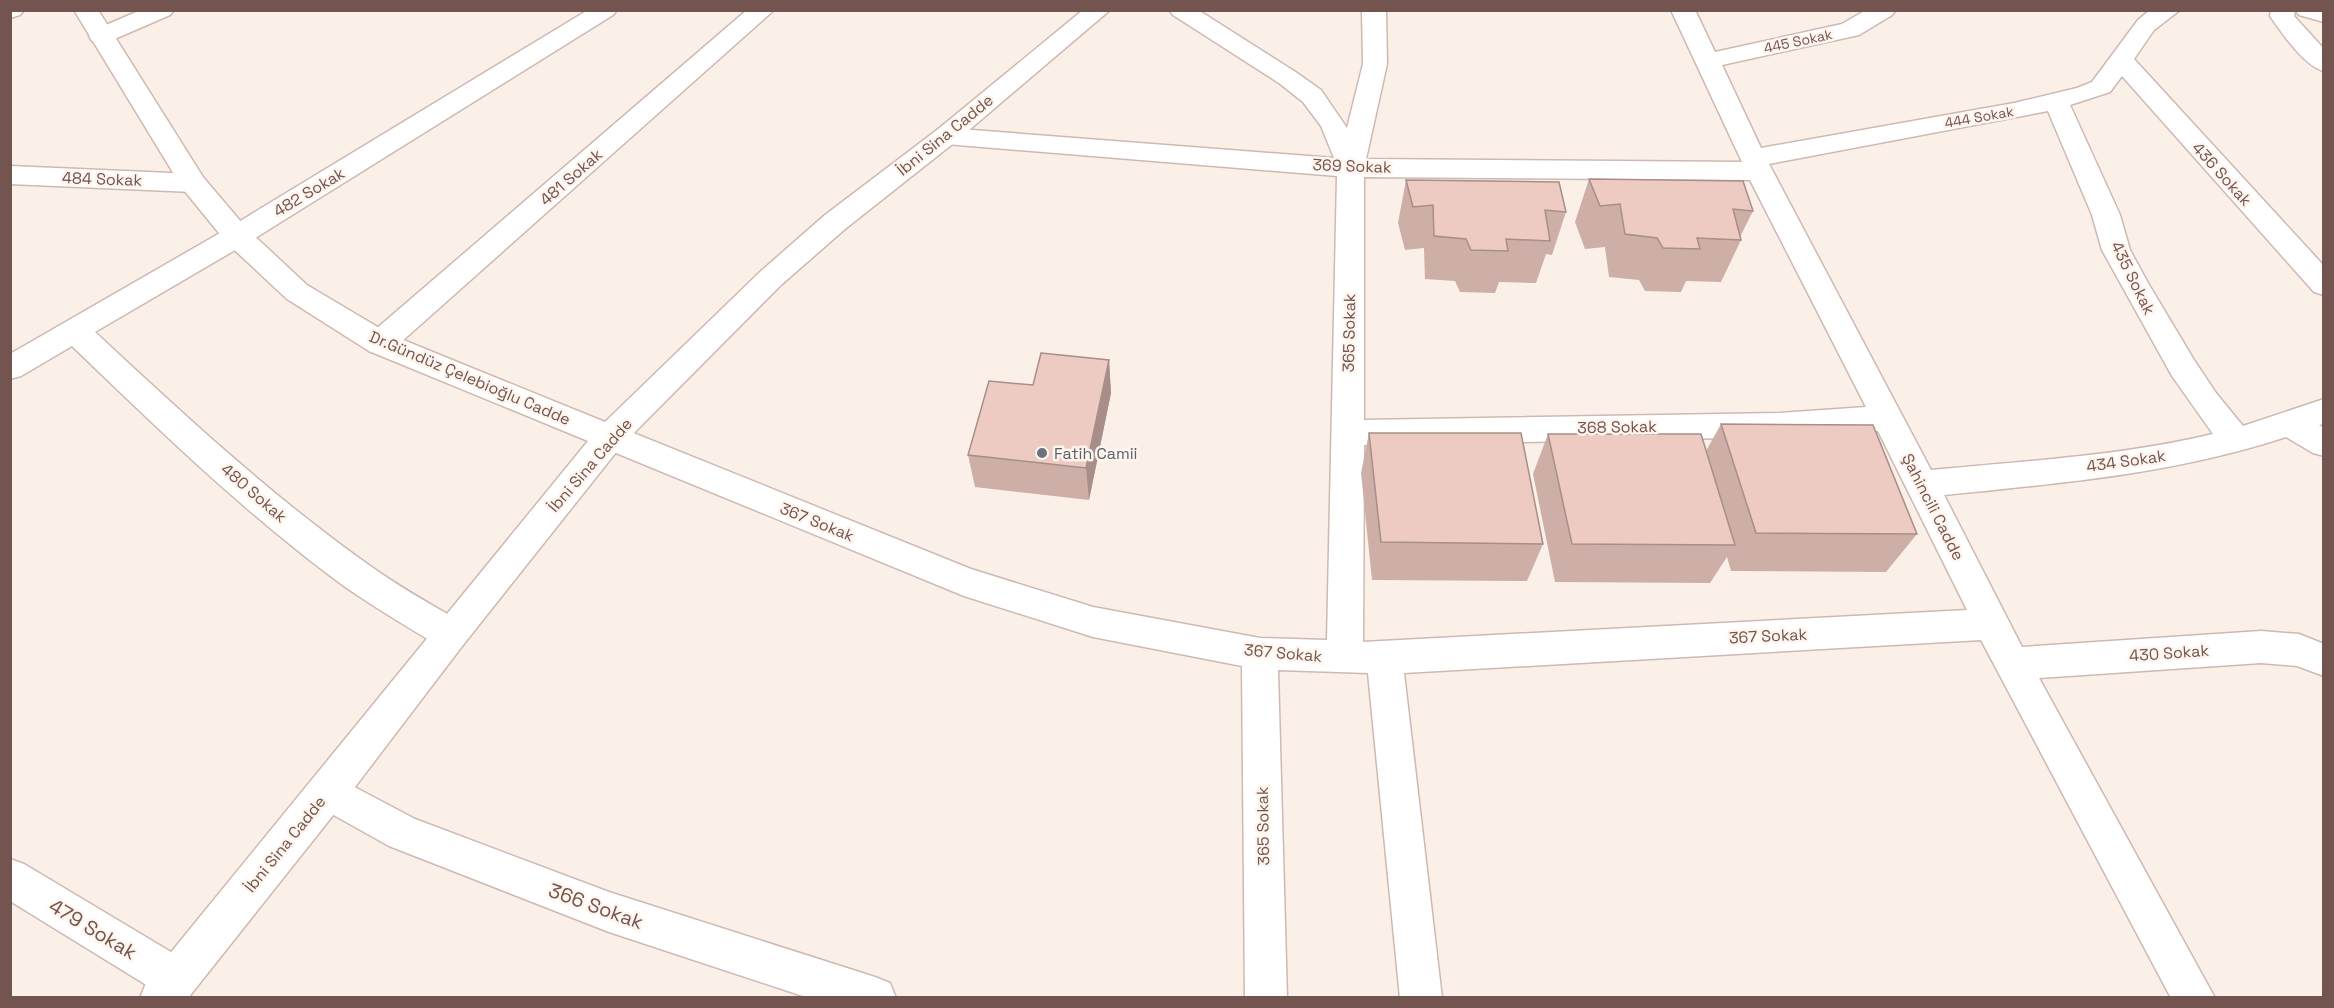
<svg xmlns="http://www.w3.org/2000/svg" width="2334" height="1008" font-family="'Space Grotesk',sans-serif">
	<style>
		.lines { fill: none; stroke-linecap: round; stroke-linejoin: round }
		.street-casing { stroke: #ceb9b2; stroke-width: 3 }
		.secondary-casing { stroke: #d0b8af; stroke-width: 3 }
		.street { fill: #fff; fill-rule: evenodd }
		.secondary { fill: #fff; fill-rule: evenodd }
		.wall { fill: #cdafa7 }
		.shaded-wall { fill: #a78e88 }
		.building { fill: #eecbc2; stroke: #a78e88; stroke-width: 1.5 }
		.worship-dot { fill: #6b7280; stroke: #fef5ee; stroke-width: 2 }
		.labels { text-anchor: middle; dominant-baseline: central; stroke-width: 5; stroke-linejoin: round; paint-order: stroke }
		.far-street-label { font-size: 14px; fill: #73544e; stroke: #fef5ee }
		.street-label { font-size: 16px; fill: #73544e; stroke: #fef5ee }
		.worship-label { font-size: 16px; fill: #5b616d; stroke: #fef5ee; text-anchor: start }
		.near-street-label { font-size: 20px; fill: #73544e; stroke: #fef5ee }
	</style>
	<rect width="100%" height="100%" fill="#fbf0e8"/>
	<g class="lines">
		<g class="street-casing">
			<g id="street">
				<polygon points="10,10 24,10 20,15 10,18"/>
				<polygon points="141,10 174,10 170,15 110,41 101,43 92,41 89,36 92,31"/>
				<path d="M 588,10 L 617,10 L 613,15 L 247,243 L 95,332 C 182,413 269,494 366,563 C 396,585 430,604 463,623 L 468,634 L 463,645 L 450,649 L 437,645 C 405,625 372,606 341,584 C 245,513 158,429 72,346 L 21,376 L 10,379 L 10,354 L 227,229 Z"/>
				<polygon points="747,10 774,10 391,351 380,354 369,351 365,343 369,335"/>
				<path d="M 1169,10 L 1198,10 L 1297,73 L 1321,90 L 1347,128 L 1363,64 L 1362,10 L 1386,10 L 1387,64 L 1366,159 L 1742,162 L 1671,10 L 1695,10 L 1715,52 L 1842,24 L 1866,10 L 1896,10 L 1892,15 L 1859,35 L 1722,65 L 1761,148 L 2014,103 L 2077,88 L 2092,82 L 2138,20 L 2150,10 L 2180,10 L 2154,30 L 2134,59 L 2324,266 L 2324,295 L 2314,292 L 2122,76 L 2110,92 L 2070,105 L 2120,215 L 2130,250 L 2148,283 L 2194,360 L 2216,393 L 2243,426 L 2324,399 L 2324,424 L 2319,425 L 2324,428 L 2324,456 L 2313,453 L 2286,437 C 2173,474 2062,483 1944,495 L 2022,647 L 2261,631 L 2299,634 L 2324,644 L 2324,676 L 2297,666 L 2261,663 L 2039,678 L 2215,998 L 2171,998 L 1981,640 L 1404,673 L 1442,998 L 1400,998 L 1368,673 L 1278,670 L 1287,998 L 1245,998 L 1242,666 L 1093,637 L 964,596 L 599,446 L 594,437 L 599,428 L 610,425 L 621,428 L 971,569 L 1093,607 L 1260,638 L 1327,640 L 1337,176 L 946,144 L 937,142 L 933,136 L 937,130 L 946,128 L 1334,158 L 1321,126 L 1303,102 L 1279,83 L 1173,15 ZM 2048,111 L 2092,215 L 2102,250 L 2172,376 L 2213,434 C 2121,456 2026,461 1931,470 L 1769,164 ZM 1364,177 L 1750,180 L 1866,407 L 1779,413 L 1364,420 ZM 1878,431 L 1967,610 L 1363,642 L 1364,445 L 1779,437 Z"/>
				<path d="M 2271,10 L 2295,10 L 2294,16 L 2324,49 L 2324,71 C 2305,67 2281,32 2270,16 Z"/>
				<polygon points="2295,10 2324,10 2324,22 2299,15"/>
				<polygon points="10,166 193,174 203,177 206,183 203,189 193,192 10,184"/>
				<polygon points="328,773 415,819 609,892 875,977 890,983 896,998 809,998 609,932 389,846 314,804 309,791 314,778"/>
				<path d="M 10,859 L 24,864 L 191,964 L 197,979 L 191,994 C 180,998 172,998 161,994 L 10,901 Z"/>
			</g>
		</g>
		<g class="secondary-casing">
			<polygon id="secondary" points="74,10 98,10 203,177 247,229 307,285 391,335 605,422 761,271 825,215 937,130 1083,10 1110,10 955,142 845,229 781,285 621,446 463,645 342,804 188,998 140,998 146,983 588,441 369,351 287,299 227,243 183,189"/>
		</g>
		<use href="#street" class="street"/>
		<use href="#secondary" class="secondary"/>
	</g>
	<g class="wall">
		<polygon points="1589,179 1753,211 1740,237 1741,240 1721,282 1686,281 1681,292 1645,291 1639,280 1609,277 1605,247 1585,249 1575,222"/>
		<polygon points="1406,180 1566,212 1552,255 1546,254 1536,283 1499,282 1495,293 1460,292 1455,281 1425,279 1424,248 1405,250 1398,223"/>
		<polygon points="1109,360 1111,393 1089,500 975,487 968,455 1033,385"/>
		<polygon points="1721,424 1917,534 1886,572 1731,571 1727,557 1710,583 1555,582 1533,474 1548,434 1706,451"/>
		<polygon points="1369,433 1543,544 1527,581 1372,580 1361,473"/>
	</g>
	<polygon class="shaded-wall" points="1109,360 1111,393 1089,500 1086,468"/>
	<g class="building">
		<polygon points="1589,179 1743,181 1753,211 1733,209 1741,240 1697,238 1700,249 1663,248 1657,238 1625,234 1620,204 1600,206"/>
		<polygon points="1406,180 1559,182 1566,212 1545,210 1550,241 1506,239 1508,251 1471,250 1466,239 1434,236 1433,205 1413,207"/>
		<polygon points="1041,353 1109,360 1086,468 968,455 989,381 1033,385"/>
		<polygon points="1721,424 1873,425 1917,534 1756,533"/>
		<polygon points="1369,433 1521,433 1543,544 1381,542"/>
		<polygon points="1548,434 1701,434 1735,545 1572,544"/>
	</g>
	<circle class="worship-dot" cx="1042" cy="453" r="6"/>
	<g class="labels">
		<g class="far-street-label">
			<text transform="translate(1798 41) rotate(-12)">445 Sokak</text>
			<text transform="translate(1979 117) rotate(-10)">444 Sokak</text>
		</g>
		<g class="street-label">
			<text transform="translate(945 135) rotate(-39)">İbni Sina Cadde</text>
			<text transform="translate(1352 166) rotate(2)">369 Sokak</text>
			<text transform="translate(2222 174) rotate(48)">436 Sokak</text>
			<text transform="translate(571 177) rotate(-41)">481 Sokak</text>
			<text transform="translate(102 179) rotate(2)">484 Sokak</text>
			<text transform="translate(309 192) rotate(-31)">482 Sokak</text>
			<text transform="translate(2133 278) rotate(64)">435 Sokak</text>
			<text transform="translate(1349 333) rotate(-89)">365 Sokak</text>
			<text transform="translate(470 378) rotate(23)">Dr.Gündüz Çelebioğlu Cadde</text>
			<text transform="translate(1617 427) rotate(-1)">368 Sokak</text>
			<text transform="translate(2126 461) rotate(-8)">434 Sokak</text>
			<text transform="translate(590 465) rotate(-49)">İbni Sina Cadde</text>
			<text transform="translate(254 493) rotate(41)">480 Sokak</text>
			<text transform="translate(1933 507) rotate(63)">Şahincili Cadde</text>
			<text transform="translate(817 522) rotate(22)">367 Sokak</text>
			<text transform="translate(1768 636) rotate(-3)">367 Sokak</text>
			<text transform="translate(1283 653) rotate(5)">367 Sokak</text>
			<text transform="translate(2169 653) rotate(-4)">430 Sokak</text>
			<text transform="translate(1263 826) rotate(-91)">365 Sokak</text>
			<text transform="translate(285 844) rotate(-51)">İbni Sina Cadde</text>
		</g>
		<g class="worship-label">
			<text x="1054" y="453">Fatih Camii</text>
		</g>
		<g class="near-street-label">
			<text transform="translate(596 906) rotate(20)">366 Sokak</text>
			<text transform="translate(93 929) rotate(31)">479 Sokak</text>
		</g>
	</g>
	<rect width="2334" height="1008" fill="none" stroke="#73544e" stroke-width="24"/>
</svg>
